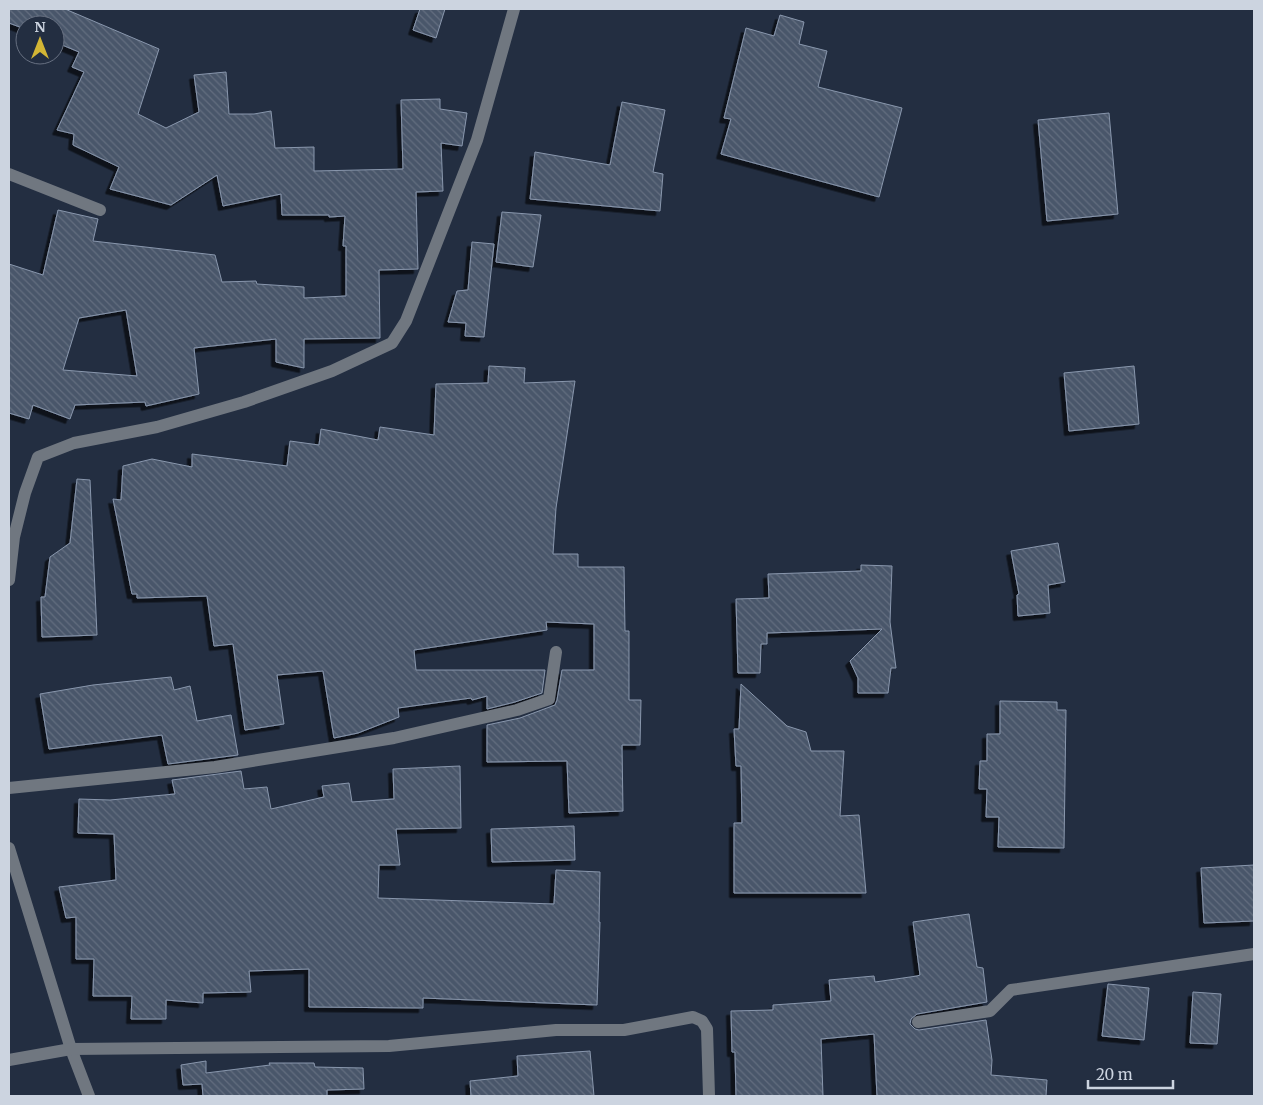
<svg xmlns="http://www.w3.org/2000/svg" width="1263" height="1105" font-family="Merriweather,serif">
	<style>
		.building { fill: url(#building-back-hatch); stroke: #8997ad; fill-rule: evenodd; filter: url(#shadow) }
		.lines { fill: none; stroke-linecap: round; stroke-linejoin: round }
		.minor { stroke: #707780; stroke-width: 12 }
	</style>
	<defs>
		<pattern id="building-back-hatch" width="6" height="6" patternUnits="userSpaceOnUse" patternTransform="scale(1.25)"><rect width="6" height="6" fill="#49566a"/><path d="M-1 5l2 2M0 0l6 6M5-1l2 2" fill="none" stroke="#626d7f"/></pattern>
		<filter id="shadow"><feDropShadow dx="-4.5" dy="4.5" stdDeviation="0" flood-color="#0009"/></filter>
	</defs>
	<rect width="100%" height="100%" fill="#232e41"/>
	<g class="building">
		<path d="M 9,9 L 65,9 L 159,49 L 138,114 L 166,128 L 199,112 L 194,75 L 226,72 L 229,114 L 254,114 L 271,111 L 275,148 L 314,147 L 314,171 L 403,169 L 401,100 L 440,99 L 440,109 L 467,113 L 462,146 L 441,143 L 443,191 L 416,192 L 418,269 L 379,270 L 380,338 L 304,339 L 304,368 L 276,362 L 276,339 L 194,348 L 199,394 L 146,406 L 145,402 L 75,405 L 70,419 L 33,405 L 29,419 L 9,413 L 9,264 L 43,275 L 58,210 L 98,219 L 93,241 L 215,255 L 222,282 L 256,281 L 257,284 L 304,287 L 304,298 L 346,296 L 346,246 L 343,246 L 345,216 L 329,217 L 329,215 L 282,215 L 281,194 L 223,206 L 217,175 L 171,205 L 110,189 L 119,167 L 73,145 L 74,134 L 57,130 L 84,72 L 72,67 L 79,52 L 55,42 L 55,25 L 25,25 L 25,29 L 9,23 ZM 126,310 L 137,376 L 63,370 L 79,318 Z"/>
		<polygon points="420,9 445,9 436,38 413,30"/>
		<polygon points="780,15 804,22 799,44 827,51 818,87 902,108 879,197 721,154 731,119 724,118 746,28 774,36"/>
		<polygon points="622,102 665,110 653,172 663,174 660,211 530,199 535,152 610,165"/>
		<polygon points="1109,113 1118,214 1047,221 1038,120"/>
		<polygon points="502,212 541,215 533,267 496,262"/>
		<polygon points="472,242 494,244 484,337 465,336 466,323 448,322 457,291 468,290"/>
		<polygon points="489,366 525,368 524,383 575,381 556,508 553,554 578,554 578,567 624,567 625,631 629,631 629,700 641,700 640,745 622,745 623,811 569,813 567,761 487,762 487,725 520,718 555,705 557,700 562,670 594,670 594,624 546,622 547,630 414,650 416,670 545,670 542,693 515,702 487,709 487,696 472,700 471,698 398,708 399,717 358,733 334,738 323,671 277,675 284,724 245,730 233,644 214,646 207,596 137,598 137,594 132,594 113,499 121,500 123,466 152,459 192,467 192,454 287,466 290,441 319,445 321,429 378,440 380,427 434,435 436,384 488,383"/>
		<polygon points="1134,366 1139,424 1069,431 1064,373"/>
		<polygon points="77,479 90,480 97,635 42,637 41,597 45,597 50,557 70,543"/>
		<polygon points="1058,543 1065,582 1048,585 1050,613 1018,616 1017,595 1019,594 1011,551"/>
		<polygon points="861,565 892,566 890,622 896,668 891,668 888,693 858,693 858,678 850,661 882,629 767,633 767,644 761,644 760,673 738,673 736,599 769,598 768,574 861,571"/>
		<polygon points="171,677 174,690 190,686 197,721 231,715 238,755 168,764 162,735 49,749 40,694 93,685"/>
		<polygon points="741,684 787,726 806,732 811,751 844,751 840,816 859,815 866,893 734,893 734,823 742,823 741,766 736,766 734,729 739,729"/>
		<polygon points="1000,701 1057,702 1057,710 1066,710 1064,848 998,847 999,817 986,817 987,789 979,789 980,761 987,761 987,734 1000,734"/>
		<polygon points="460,766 461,828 396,829 400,865 379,865 378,898 554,904 556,870 600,872 599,922 600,922 597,1005 423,998 423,1008 309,1007 309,969 249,971 251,992 203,993 203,1003 166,1000 166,1019 131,1019 132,996 93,996 94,959 76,959 76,917 66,918 59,887 116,880 114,834 78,833 79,799 110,800 175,794 172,780 241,771 244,789 267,787 271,809 324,797 322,786 349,783 352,802 394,799 393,769"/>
		<polygon points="574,826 575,860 492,862 491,829"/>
		<polygon points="1254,865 1254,921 1204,923 1201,868"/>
		<polygon points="969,914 977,967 983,968 987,1002 917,1014 911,1019 910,1024 915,1029 919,1030 986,1020 992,1060 991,1075 1047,1080 1046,1096 877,1096 874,1034 821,1039 823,1096 736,1096 735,1052 732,1052 731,1011 773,1010 773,1005 831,1001 829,980 874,976 875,982 917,976 920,975 913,922"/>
		<polygon points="1108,984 1149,988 1144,1040 1102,1036"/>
		<polygon points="1193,992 1221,994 1217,1044 1190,1043"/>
		<polygon points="590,1051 594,1096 471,1096 470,1081 518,1076 517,1056"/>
		<polygon points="206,1061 206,1073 270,1065 269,1063 314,1063 315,1067 363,1068 364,1089 327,1090 327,1096 203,1096 202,1084 183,1085 181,1065"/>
	</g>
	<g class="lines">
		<g class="minor">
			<polyline points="9,174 100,210"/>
			<polyline points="9,580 14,537 25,493 38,457 74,443 157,427 244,402 332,371 392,343 406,321 477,140 514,9"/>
			<polyline points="9,788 215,767 394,738 517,710 549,699 556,652"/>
			<polyline points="9,848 71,1049 89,1096"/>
			<polyline points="918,1022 990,1011 1011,990 1254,954"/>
			<polyline points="9,1060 71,1049 389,1046 556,1030 624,1030 693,1017 702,1021 707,1029 709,1096"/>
		</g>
	</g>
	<rect width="1263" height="1105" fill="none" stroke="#ccd4e0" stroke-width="20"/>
	<g transform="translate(40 40)"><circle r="24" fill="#232e41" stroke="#677081"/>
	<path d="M0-4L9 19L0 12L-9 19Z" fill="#d3b635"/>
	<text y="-8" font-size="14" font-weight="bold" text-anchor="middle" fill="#ccd4e0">N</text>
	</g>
	<path d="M1088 1080v8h85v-8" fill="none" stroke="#ccd4e0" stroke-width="2.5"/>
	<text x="1096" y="1080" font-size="15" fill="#ccd4e0" stroke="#232e41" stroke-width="4" paint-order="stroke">20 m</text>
</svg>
